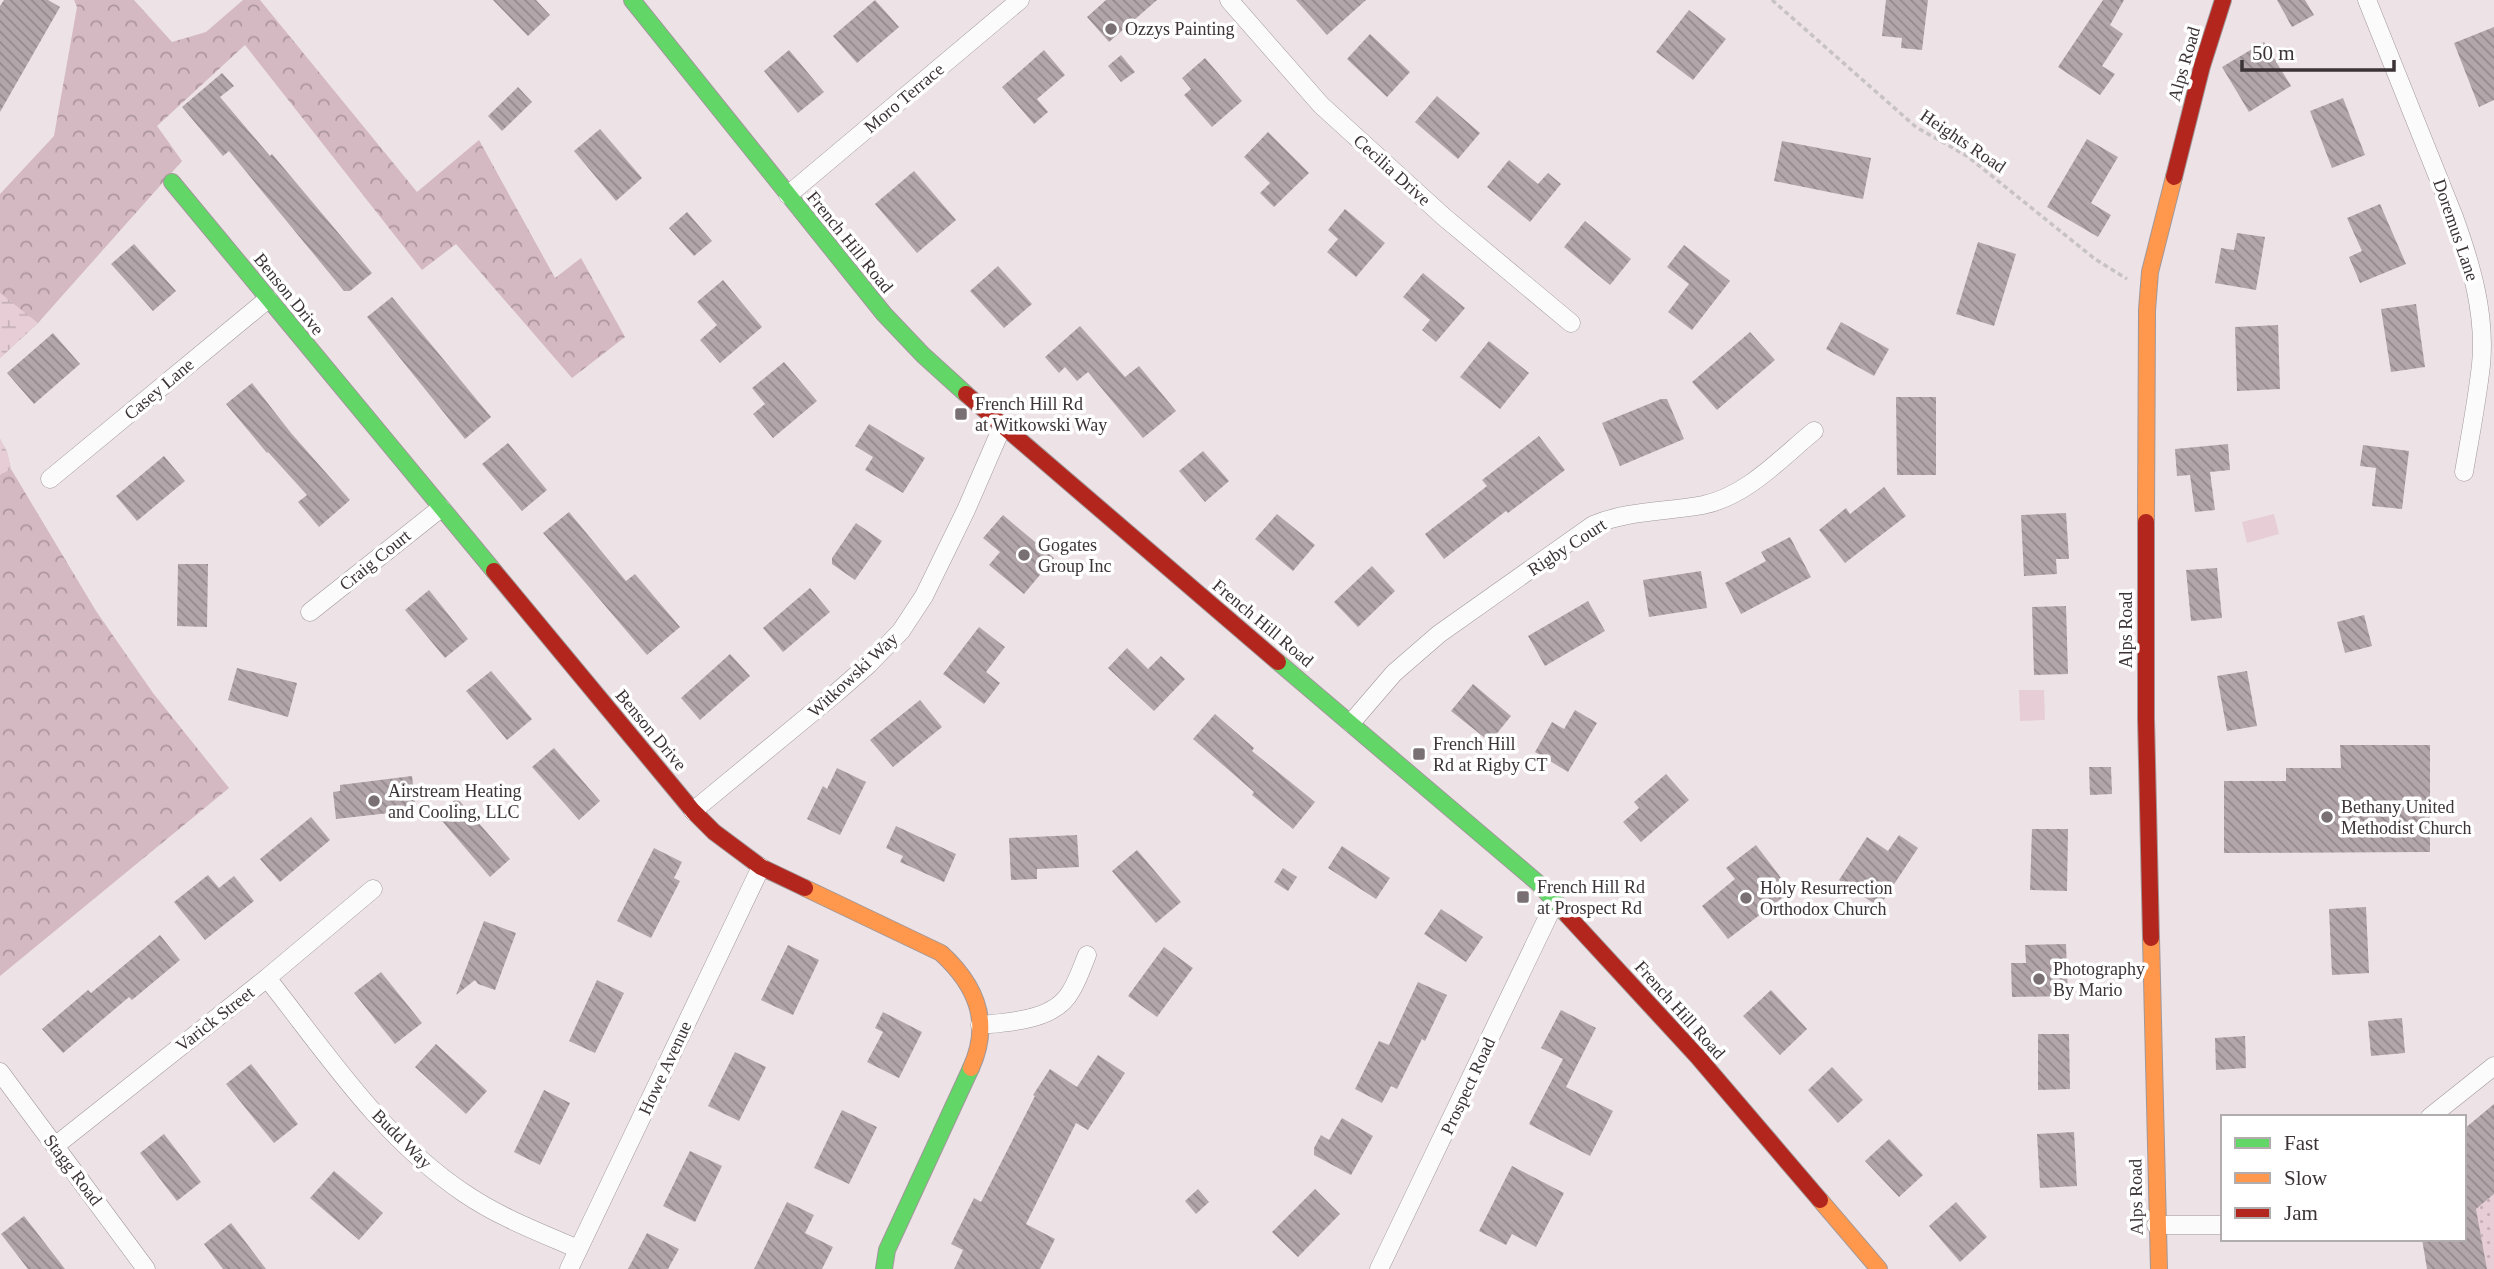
<svg xmlns="http://www.w3.org/2000/svg" width="2494" height="1269" font-family="'Times New Roman',serif">
	<style>
		.grass { fill: #e6cdd6 }
		.forest { fill: url(#forest-crowns) }
		.wetland { fill: url(#wetland-marsh) }
		.park { fill: url(#park-dots) }
		.building { fill: url(#building-back-hatch) }
		.lines { fill: none; stroke-linecap: round; stroke-linejoin: round }
		.street-casing { stroke: #a0989a; stroke-width: 19 }
		.fast-casing { stroke: #a0989a; stroke-width: 18 }
		.slow-casing { stroke: #a0989a; stroke-width: 18 }
		.jam-casing { stroke: #a0989a; stroke-width: 18 }
		.path { stroke: #c7c3c4; stroke-width: 3.5; stroke-dasharray: 5 3.5; stroke-linecap: butt }
		.street { stroke: #fcfbfb; stroke-width: 18 }
		.fast { stroke: #63d668; stroke-width: 16 }
		.slow { stroke: #ff974d; stroke-width: 16 }
		.jam { stroke: #b3261e; stroke-width: 16 }
		.poi-dot { fill: #797073; stroke: #fff; stroke-width: 2.5 }
		.labels { text-anchor: middle; dominant-baseline: central; stroke-width: 7; stroke-linejoin: round; paint-order: stroke }
		.poi-label { font-size: 18px; fill: #3b3336; stroke: #fff; text-anchor: start }
		.street-label { font-size: 18px; fill: #3b3336; stroke: #fff }
	</style>
	<defs>
		<pattern id="forest-crowns" width="20" height="18" patternUnits="userSpaceOnUse" patternTransform="scale(1.75)"><rect width="20" height="18" fill="#d4b8c2"/><path d="M2 6a3 3 0 1 1 6 0M12 15a3 3 0 1 1 6 0" fill="none" stroke="#ad969e"/></pattern>
		<pattern id="wetland-marsh" width="20" height="14" patternUnits="userSpaceOnUse" patternTransform="scale(1.75)"><rect width="20" height="14" fill="#e6cdd6"/><path d="M1 5h8M5 5V1M11 12h8M15 12V8" fill="none" stroke="#c6b0b8"/></pattern>
		<pattern id="park-dots" width="8" height="8" patternUnits="userSpaceOnUse" patternTransform="scale(1.75)"><rect width="8" height="8" fill="#e6cdd6"/><path d="M2 2h.1M6 6h.1" fill="none" stroke="#c6b0b8" stroke-width="1.8" stroke-linecap="round"/></pattern>
		<pattern id="building-back-hatch" width="6" height="6" patternUnits="userSpaceOnUse" patternTransform="scale(1.75)"><rect width="6" height="6" fill="#b3a6aa"/><path d="M-1 5l2 2M0 0l6 6M5-1l2 2" fill="none" stroke="#93888b"/></pattern>
	</defs>
	<rect width="100%" height="100%" fill="#ede2e5"/>
	<g class="grass">
		<polygon points="2274,514 2279,534 2247,543 2242,522"/>
		<polygon points="2019,690 2044,690 2045,720 2020,721"/>
	</g>
	<g class="forest">
		<polygon points="74,0 134,0 172,42 206,32 243,0 260,0 417,192 479,140 555,278 581,258 625,337 572,378 456,244 422,270 245,45 157,126 182,161 38,323 0,358 0,194 54,136 77,7"/>
		<polygon points="0,439 7,452 11,469 96,611 153,693 229,788 0,976"/>
	</g>
	<g class="wetland">
		<polygon points="0,293 38,323 0,358"/>
		<polygon points="0,439 7,452 11,469 0,475"/>
	</g>
	<polygon class="park" points="2494,1194 2494,1269 2487,1269 2476,1209"/>
	<g class="building">
		<polygon points="4,0 48,0 60,7 0,112 0,6"/>
		<polygon points="493,0 536,0 550,15 528,36"/>
		<polygon points="875,0 899,27 857,63 833,36"/>
		<polygon points="1106,0 1157,0 1109,42 1087,17"/>
		<polygon points="1296,0 1366,0 1327,35"/>
		<polygon points="1886,0 1928,0 1922,50 1901,48 1902,38 1882,36"/>
		<polygon points="2103,0 2124,0 2110,25 2123,34 2102,66 2115,74 2100,95 2058,67"/>
		<polygon points="2277,0 2305,0 2314,15 2292,27"/>
		<polygon points="1689,10 1726,39 1693,80 1656,52"/>
		<polygon points="2494,27 2494,100 2479,107 2454,43"/>
		<polygon points="1370,34 1410,72 1387,97 1347,59"/>
		<polygon points="2264,42 2291,86 2249,112 2222,67"/>
		<polygon points="789,50 824,92 798,113 764,71"/>
		<polygon points="1044,50 1065,75 1037,99 1048,112 1034,124 1002,87"/>
		<polygon points="1121,55 1135,72 1121,82 1108,66"/>
		<polygon points="1205,58 1242,101 1212,127 1184,95 1191,89 1182,78"/>
		<polygon points="222,73 234,86 220,97 270,156 272,154 372,273 350,291 344,291 229,151 223,156 182,107"/>
		<polygon points="518,87 532,102 502,131 488,116"/>
		<polygon points="1437,96 1480,133 1458,159 1415,122"/>
		<polygon points="2343,98 2365,155 2332,168 2310,111"/>
		<polygon points="600,129 642,178 616,201 574,151"/>
		<polygon points="1268,132 1309,173 1274,207 1260,193 1270,183 1244,157"/>
		<polygon points="2087,139 2118,157 2091,203 2111,215 2098,237 2047,207"/>
		<polygon points="1782,141 1871,158 1863,199 1774,181"/>
		<polygon points="1509,160 1538,184 1548,173 1561,184 1530,222 1487,187"/>
		<polygon points="914,171 956,220 917,253 875,204"/>
		<polygon points="2380,204 2406,264 2360,283 2349,257 2362,251 2347,218"/>
		<polygon points="1345,209 1385,243 1356,277 1327,252 1338,239 1328,230"/>
		<polygon points="687,212 712,241 694,256 669,228"/>
		<polygon points="1585,221 1631,259 1610,285 1564,247"/>
		<polygon points="2237,233 2265,237 2256,290 2215,283 2221,248 2234,250"/>
		<polygon points="1978,242 2016,254 1994,326 1956,314"/>
		<polygon points="134,244 176,291 153,311 111,264"/>
		<polygon points="1684,245 1730,281 1692,330 1668,312 1689,284 1667,267"/>
		<polygon points="998,266 1032,304 1004,328 970,291"/>
		<polygon points="1423,273 1465,308 1436,342 1422,330 1430,320 1403,297"/>
		<polygon points="723,280 762,327 720,363 700,340 717,325 697,302"/>
		<polygon points="392,297 491,417 465,439 367,317"/>
		<polygon points="2416,304 2425,367 2391,372 2381,309"/>
		<polygon points="1841,322 1889,349 1874,376 1826,349"/>
		<polygon points="2278,325 2280,389 2237,391 2235,327"/>
		<polygon points="1080,326 1125,377 1139,366 1176,411 1143,438 1088,372 1077,381 1065,367 1059,373 1045,357"/>
		<polygon points="1750,332 1775,360 1717,410 1692,382"/>
		<polygon points="53,333 80,364 34,404 7,373"/>
		<polygon points="1489,341 1529,373 1500,409 1460,377"/>
		<polygon points="784,362 817,401 773,438 753,414 765,404 752,388"/>
		<polygon points="252,383 291,433 350,500 319,527 298,502 307,495 268,452 267,453 226,404"/>
		<polygon points="1896,397 1936,397 1936,475 1897,475"/>
		<polygon points="1661,399 1667,399 1684,439 1620,466 1602,423"/>
		<polygon points="869,424 925,458 903,493 865,470 873,457 855,446"/>
		<polygon points="1539,436 1565,470 1508,513 1506,511 1444,559 1425,534 1487,486 1482,480"/>
		<polygon points="508,443 547,490 522,511 482,464"/>
		<polygon points="2228,444 2230,470 2210,472 2215,510 2195,512 2190,475 2177,476 2175,449"/>
		<polygon points="2363,445 2409,451 2402,509 2372,506 2376,468 2360,466"/>
		<polygon points="1203,451 1229,481 1205,502 1179,471"/>
		<polygon points="164,456 185,481 137,521 116,496"/>
		<polygon points="1884,487 1906,516 1845,563 1819,530 1846,508 1850,514"/>
		<polygon points="569,512 626,581 635,574 680,627 647,655 543,533"/>
		<polygon points="2066,513 2069,559 2056,559 2057,574 2024,576 2021,515"/>
		<polygon points="1277,514 1315,545 1293,571 1255,539"/>
		<polygon points="1003,515 1054,558 1024,594 989,565 1000,552 983,538"/>
		<polygon points="856,523 882,541 855,580 832,564 832,558"/>
		<polygon points="1790,537 1811,577 1741,614 1725,583 1766,561 1761,552"/>
		<polygon points="178,564 208,564 207,627 177,626"/>
		<polygon points="1372,566 1395,591 1358,627 1334,602"/>
		<polygon points="2217,568 2222,618 2191,621 2186,570"/>
		<polygon points="1701,571 1707,608 1649,617 1643,580"/>
		<polygon points="810,588 830,612 783,652 763,628"/>
		<polygon points="429,590 468,639 445,658 405,610"/>
		<polygon points="1588,601 1605,631 1545,666 1528,636"/>
		<polygon points="2066,606 2068,674 2034,675 2032,607"/>
		<polygon points="2364,615 2372,646 2345,653 2337,622"/>
		<polygon points="979,627 1005,647 986,672 1000,683 984,704 943,674"/>
		<polygon points="1127,648 1148,669 1161,656 1185,679 1154,711 1108,668"/>
		<polygon points="730,654 750,676 700,720 681,698"/>
		<polygon points="237,668 297,683 288,717 228,700"/>
		<polygon points="491,671 532,719 507,740 466,691"/>
		<polygon points="2247,671 2257,726 2227,731 2217,676"/>
		<polygon points="1473,684 1511,716 1490,742 1451,711"/>
		<polygon points="920,700 942,727 893,767 870,740"/>
		<polygon points="1575,710 1597,723 1568,772 1535,752 1552,722 1564,729"/>
		<polygon points="1215,714 1254,748 1252,751 1315,802 1293,829 1252,795 1254,792 1193,739"/>
		<polygon points="2340,745 2430,745 2430,852 2224,853 2224,781 2286,781 2286,768 2341,768"/>
		<polygon points="554,748 600,801 579,820 532,767"/>
		<polygon points="2089,767 2111,767 2112,794 2090,795"/>
		<polygon points="837,768 866,782 840,835 807,819 823,786 827,789"/>
		<polygon points="1666,774 1689,800 1641,842 1623,822 1639,808 1634,802"/>
		<polygon points="412,776 416,810 336,819 333,792 340,791 340,785"/>
		<polygon points="457,798 510,859 490,877 437,815"/>
		<polygon points="311,817 330,840 280,882 260,859"/>
		<polygon points="896,826 956,854 944,882 900,862 903,856 886,848"/>
		<polygon points="2032,829 2068,829 2067,891 2030,890"/>
		<polygon points="1077,835 1079,867 1037,869 1037,879 1011,880 1009,838"/>
		<polygon points="1899,835 1918,848 1879,907 1839,880 1867,837 1888,851"/>
		<polygon points="1756,845 1791,891 1728,939 1702,906 1735,879 1726,868"/>
		<polygon points="1342,846 1390,878 1376,899 1328,868"/>
		<polygon points="654,848 682,862 674,878 680,881 651,938 617,921"/>
		<polygon points="1137,850 1181,902 1156,923 1112,871"/>
		<polygon points="1283,868 1297,877 1288,891 1274,882"/>
		<polygon points="208,875 219,888 234,876 254,901 205,940 174,902"/>
		<polygon points="2366,907 2369,973 2332,975 2329,909"/>
		<polygon points="1441,909 1483,937 1466,962 1424,934"/>
		<polygon points="484,921 516,933 495,990 478,984 475,980 456,995"/>
		<polygon points="160,935 180,960 132,1000 129,997 63,1053 42,1029 88,990 91,993"/>
		<polygon points="2066,944 2068,996 2012,997 2011,963 2026,963 2025,945"/>
		<polygon points="788,945 819,960 793,1015 761,1000"/>
		<polygon points="1164,947 1193,968 1157,1017 1128,996"/>
		<polygon points="381,972 422,1023 395,1044 354,993"/>
		<polygon points="597,980 624,993 595,1053 569,1041"/>
		<polygon points="1418,982 1447,995 1425,1041 1422,1039 1397,1089 1391,1086 1382,1103 1355,1089 1379,1041 1389,1045"/>
		<polygon points="1771,990 1807,1029 1780,1055 1743,1016"/>
		<polygon points="1561,1010 1596,1028 1566,1087 1613,1111 1590,1156 1529,1124 1563,1059 1541,1048"/>
		<polygon points="883,1012 922,1032 899,1078 867,1062 883,1032 875,1028"/>
		<polygon points="2402,1018 2405,1053 2371,1056 2368,1021"/>
		<polygon points="2038,1034 2069,1034 2070,1089 2038,1090"/>
		<polygon points="2245,1036 2246,1068 2216,1070 2215,1038"/>
		<polygon points="436,1044 487,1091 466,1114 415,1067"/>
		<polygon points="735,1052 766,1067 739,1121 708,1106"/>
		<polygon points="1098,1055 1125,1073 1088,1130 1076,1123 1026,1224 1055,1239 1040,1269 954,1269 963,1250 951,1244 974,1198 981,1202 1035,1096 1033,1095 1050,1069 1077,1087"/>
		<polygon points="251,1064 298,1124 274,1143 226,1084"/>
		<polygon points="1832,1067 1863,1100 1838,1123 1808,1090"/>
		<polygon points="544,1090 570,1103 540,1165 514,1152"/>
		<polygon points="2494,1104 2494,1194 2476,1209 2487,1269 2427,1269 2422,1239 2464,1239 2464,1129"/>
		<polygon points="842,1110 877,1127 849,1184 814,1168"/>
		<polygon points="1342,1118 1373,1136 1351,1175 1314,1155 1314,1148 1321,1135 1329,1140"/>
		<polygon points="2074,1132 2077,1186 2040,1188 2037,1134"/>
		<polygon points="164,1134 201,1182 177,1201 140,1153"/>
		<polygon points="1889,1139 1923,1175 1899,1197 1865,1161"/>
		<polygon points="690,1151 722,1166 695,1222 663,1206"/>
		<polygon points="1512,1166 1564,1193 1536,1247 1512,1234 1506,1245 1479,1231"/>
		<polygon points="334,1171 383,1213 359,1240 310,1198"/>
		<polygon points="1198,1189 1209,1202 1196,1214 1185,1201"/>
		<polygon points="1315,1189 1340,1214 1298,1257 1272,1232"/>
		<polygon points="787,1202 814,1215 805,1233 833,1247 822,1269 754,1269"/>
		<polygon points="1956,1202 1987,1237 1960,1262 1929,1226"/>
		<polygon points="24,1216 65,1269 28,1269 1,1234"/>
		<polygon points="231,1223 266,1269 223,1269 204,1244"/>
		<polygon points="647,1233 679,1249 668,1269 628,1269"/>
	</g>
	<g class="lines">
		<g class="street-casing">
			<g id="street">
				<polyline points="1229,0 1321,105 1444,217 1571,323"/>
				<path d="M 2367,0 L 2454,217 C 2471,264 2486,314 2481,365 C 2477,401 2470,437 2464,472"/>
				<polyline points="788,195 1020,0"/>
				<polyline points="50,479 268,299"/>
				<polyline points="310,612 441,508"/>
				<path d="M 1351,723 L 1394,673 L 1439,634 L 1593,525 C 1629,510 1666,512 1703,505 C 1747,496 1781,458 1814,431"/>
				<polyline points="693,811 836,693 869,664 901,631 924,596 966,510 1002,427"/>
				<path d="M 267,978 C 327,1054 382,1138 464,1193 C 499,1217 539,1232 578,1249"/>
				<path d="M 980,1025 C 1009,1022 1055,1021 1071,991 C 1078,980 1082,967 1087,955"/>
				<polyline points="0,1072 146,1269"/>
				<polyline points="2430,1117 2494,1066"/>
				<polyline points="55,1146 267,978 373,889"/>
				<polyline points="2156,1225 2223,1225"/>
				<polyline points="569,1269 761,867"/>
				<polyline points="1379,1269 1555,902"/>
			</g>
		</g>
		<g class="fast-casing">
			<g id="fast">
				<polyline points="632,0 884,314 923,355 966,394"/>
				<polyline points="172,182 494,571"/>
				<polyline points="1278,662 1538,883 1567,915"/>
				<polyline points="884,1269 887,1250 971,1068"/>
			</g>
		</g>
		<g class="slow-casing">
			<g id="slow">
				<polyline points="2146,522 2147,310 2150,272 2174,177"/>
				<path d="M 805,888 L 941,953 C 976,985 992,1022 971,1068"/>
				<polyline points="2151,938 2159,1269"/>
				<polyline points="1820,1200 1879,1269"/>
			</g>
		</g>
		<g class="jam-casing">
			<g id="jam">
				<polyline points="2174,177 2202,66 2223,0"/>
				<polyline points="966,394 1278,662"/>
				<polyline points="2146,522 2146,718 2151,938"/>
				<polyline points="494,571 693,811 714,832 761,867 805,888"/>
				<polyline points="1567,915 1697,1056 1820,1200"/>
			</g>
		</g>
		<polyline class="path" points="1772,0 1916,127 1967,156 2095,259 2127,279"/>
		<use href="#street" class="street"/>
		<use href="#fast" class="fast"/>
		<use href="#slow" class="slow"/>
		<use href="#jam" class="jam"/>
	</g>
	<g class="poi-dot">
		<circle cx="1111" cy="29" r="7"/>
		<rect x="954" y="407" width="14" height="14" rx="3.5"/>
		<circle cx="1024" cy="555" r="7"/>
		<rect x="1412" y="747" width="14" height="14" rx="3.5"/>
		<circle cx="374" cy="801" r="7"/>
		<circle cx="2327" cy="817" r="7"/>
		<rect x="1516" y="890" width="14" height="14" rx="3.5"/>
		<circle cx="1746" cy="898" r="7"/>
		<circle cx="2039" cy="979" r="7"/>
	</g>
	<g class="labels">
		<g class="poi-label">
			<text x="1125" y="29">Ozzys Painting</text>
			<text x="975" y="404">French Hill Rd<tspan x="975" dy="21">at Witkowski Way</tspan></text>
			<text x="1038" y="545">Gogates<tspan x="1038" dy="21">Group Inc</tspan></text>
			<text x="1433" y="744">French Hill<tspan x="1433" dy="21">Rd at Rigby CT</tspan></text>
			<text x="388" y="791">Airstream Heating<tspan x="388" dy="21">and Cooling, LLC</tspan></text>
			<text x="2341" y="807">Bethany United<tspan x="2341" dy="21">Methodist Church</tspan></text>
			<text x="1537" y="887">French Hill Rd<tspan x="1537" dy="21">at Prospect Rd</tspan></text>
			<text x="1760" y="888">Holy Resurrection<tspan x="1760" dy="21">Orthodox Church</tspan></text>
			<text x="2053" y="969">Photography<tspan x="2053" dy="21">By Mario</tspan></text>
		</g>
		<g class="street-label">
			<text transform="translate(2184 64) rotate(-74)">Alps Road</text>
			<text transform="translate(904 98) rotate(-40)">Moro Terrace</text>
			<text transform="translate(1963 141) rotate(34)">Heights Road</text>
			<text transform="translate(1392 170) rotate(42)">Cecilia Drive</text>
			<text transform="translate(2456 230) rotate(71)">Doremus Lane</text>
			<text transform="translate(850 242) rotate(51)">French Hill Road</text>
			<text transform="translate(289 294) rotate(51)">Benson Drive</text>
			<text transform="translate(159 389) rotate(-40)">Casey Lane</text>
			<text transform="translate(1567 547) rotate(-33)">Rigby Court</text>
			<text transform="translate(375 560) rotate(-39)">Craig Court</text>
			<text transform="translate(1263 623) rotate(40)">French Hill Road</text>
			<text transform="translate(2126 630) rotate(-90)">Alps Road</text>
			<text transform="translate(853 675) rotate(-43)">Witkowski Way</text>
			<text transform="translate(651 730) rotate(50)">Benson Drive</text>
			<text transform="translate(1680 1010) rotate(48)">French Hill Road</text>
			<text transform="translate(215 1019) rotate(-38)">Varick Street</text>
			<text transform="translate(665 1068) rotate(-65)">Howe Avenue</text>
			<text transform="translate(1468 1086) rotate(-65)">Prospect Road</text>
			<text transform="translate(402 1139) rotate(45)">Budd Way</text>
			<text transform="translate(73 1170) rotate(53)">Stagg Road</text>
			<text transform="translate(2136 1197) rotate(-91)">Alps Road</text>
		</g>
	</g>
	<rect x="2221" y="1115" width="245" height="126" fill="#ffffff" stroke="#b1adaf" stroke-width="2"/>
	<rect x="2235" y="1138" width="35" height="10" fill="#63d668" stroke="#b1adaf" stroke-width="2"/>
	<text x="2284" y="1150" font-size="21" fill="#3b3336">Fast</text>
	<rect x="2235" y="1173" width="35" height="10" fill="#ff974d" stroke="#b1adaf" stroke-width="2"/>
	<text x="2284" y="1185" font-size="21" fill="#3b3336">Slow</text>
	<rect x="2235" y="1208" width="35" height="10" fill="#b3261e" stroke="#b1adaf" stroke-width="2"/>
	<text x="2284" y="1220" font-size="21" fill="#3b3336">Jam</text>
	<path d="M2242 60v10h152v-10" fill="none" stroke="#3b3336" stroke-width="3.5"/>
	<text x="2252" y="60" font-size="21" fill="#3b3336" stroke="#ffffff" stroke-width="5" paint-order="stroke">50 m</text>
</svg>
